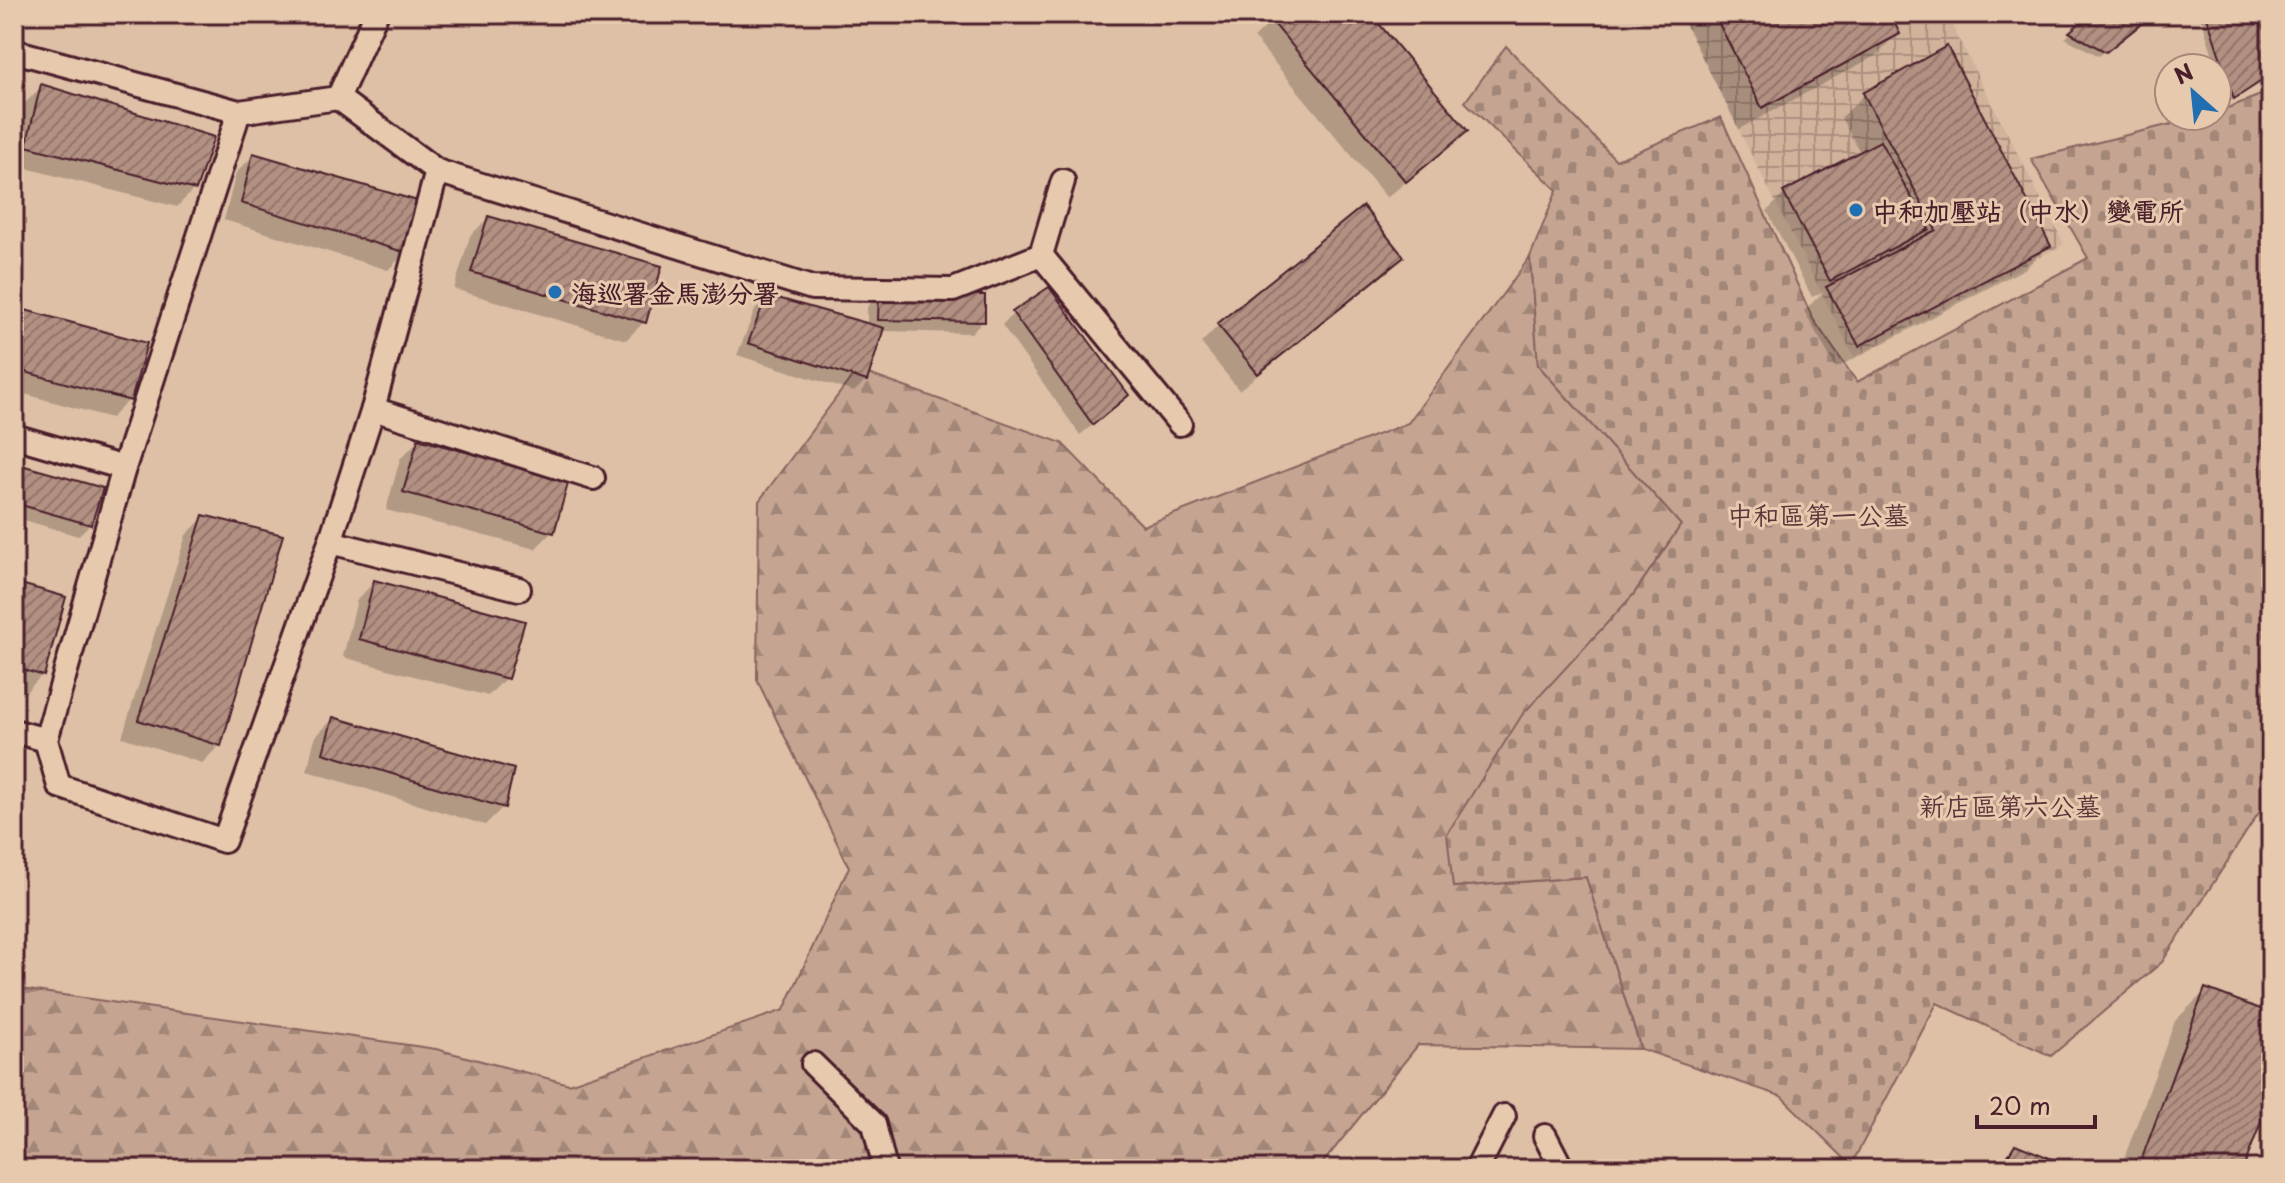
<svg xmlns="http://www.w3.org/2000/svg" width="2285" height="1183" font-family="'Playpen Sans','LXGW WenKai TC',sans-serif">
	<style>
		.industrial { fill: url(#industrial-grid) }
		.forest { fill: url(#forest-firs); stroke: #88625e; stroke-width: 2 }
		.cemetery { fill: url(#cemetery-stones); stroke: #88625e; stroke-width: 2 }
		.shadow { fill: #0003 }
		.building { fill: url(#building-hatch); stroke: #4a1f2b; stroke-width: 2 }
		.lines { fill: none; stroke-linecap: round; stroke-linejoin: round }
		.lane-casing { stroke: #4a1f2b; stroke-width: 28 }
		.lane { stroke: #e7caae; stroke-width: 22 }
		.poi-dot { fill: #1f6fb2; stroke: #e7caae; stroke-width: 3 }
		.labels { text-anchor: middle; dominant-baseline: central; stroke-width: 6; stroke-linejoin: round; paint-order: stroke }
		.poi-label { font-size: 26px; font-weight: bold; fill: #4a1f2b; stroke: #e7caae; text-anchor: start }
		.park-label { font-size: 26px; fill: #5c333a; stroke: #e7caae }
	</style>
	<defs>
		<pattern id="industrial-grid" width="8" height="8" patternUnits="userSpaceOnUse" patternTransform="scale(2)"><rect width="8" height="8" fill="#d1b29b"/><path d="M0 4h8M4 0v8" fill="none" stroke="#ac907f"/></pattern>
		<pattern id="forest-firs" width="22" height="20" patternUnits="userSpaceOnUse" patternTransform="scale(2)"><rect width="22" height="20" fill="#c5a592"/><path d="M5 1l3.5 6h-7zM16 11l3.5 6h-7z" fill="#a28677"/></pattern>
		<pattern id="cemetery-stones" width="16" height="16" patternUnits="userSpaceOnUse" patternTransform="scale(2)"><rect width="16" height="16" fill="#c5a592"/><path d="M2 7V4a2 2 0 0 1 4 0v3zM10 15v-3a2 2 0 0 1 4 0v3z" fill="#a28677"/></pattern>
		<pattern id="building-hatch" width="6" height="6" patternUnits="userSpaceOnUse" patternTransform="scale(2)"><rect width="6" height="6" fill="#b29082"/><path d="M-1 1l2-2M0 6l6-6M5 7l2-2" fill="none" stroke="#93756b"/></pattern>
	</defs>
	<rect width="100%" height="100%" fill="#dec0a6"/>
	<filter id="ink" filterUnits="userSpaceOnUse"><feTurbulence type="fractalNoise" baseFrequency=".0125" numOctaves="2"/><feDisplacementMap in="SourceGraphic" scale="16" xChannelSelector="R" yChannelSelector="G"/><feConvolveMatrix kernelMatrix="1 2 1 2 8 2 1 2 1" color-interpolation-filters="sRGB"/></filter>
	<g filter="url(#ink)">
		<polygon class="industrial" points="1680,14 1946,14 2064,244 1854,357"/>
		<polygon class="forest" points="1530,257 1538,365 1681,525 1633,595 1454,887 1586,877 1641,1049 1418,1045 1318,1169 14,1169 14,988 436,1049 569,1084 784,1010 849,867 757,680 759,501 857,370 1062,443 1143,526 1408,423"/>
		<polygon class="cemetery" points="1506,46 1616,160 1721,117 1813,319 1857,382 2088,258 2031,159 2203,116 2217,116 2217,112 2271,91 2271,794 2162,962 2051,1056 1937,1003 1851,1165 1781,1096 1641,1049 1586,877 1453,887 1447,834 1522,715 1633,595 1681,525 1538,365 1530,257 1557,190 1465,102"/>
		<g class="shadow">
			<polygon points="1279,14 1368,14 1466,130 1387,198 1254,38"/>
			<polygon points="1680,14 1888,14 1898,33 1875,56 1739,129"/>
			<polygon points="2043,14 2062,14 2051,23"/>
			<polygon points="2095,14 2152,14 2099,56 2065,38"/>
			<polygon points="2197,14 2271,14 2271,75 2228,103 2202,21"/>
			<polygon points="42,86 194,189 177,207 14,165 14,144 24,104"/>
			<polygon points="1864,95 2048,245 2026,268 1836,368 1804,311 1824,291 1812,297 1767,211 1785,193 1860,152 1841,118"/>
			<polygon points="253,156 406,252 388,270 224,220 236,173"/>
			<polygon points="1363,209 1401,257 1384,275 1239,390 1201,343 1218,326"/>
			<polygon points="488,218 644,322 626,340 454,289 470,236"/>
			<polygon points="879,295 983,321 971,333 881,331 866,380 854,392 737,355 755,310 767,298 867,326 867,307"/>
			<polygon points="14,309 129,400 111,418 14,391"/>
			<polygon points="1014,313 1115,407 1080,435 1002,325"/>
			<polygon points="418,441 552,532 535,549 386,510 400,459"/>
			<polygon points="14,465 90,524 78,536 14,517"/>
			<polygon points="204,517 220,745 202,763 122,737 186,535"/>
			<polygon points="374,582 506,678 488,696 343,657 357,600"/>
			<polygon points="14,584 42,675 25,693 14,690"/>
			<polygon points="333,719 503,807 485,825 307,771 315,737"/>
			<polygon points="2206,990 2271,1015 2271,1090 2241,1169 2120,1169 2175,1021"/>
			<polygon points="2016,1146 2072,1169 1993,1169"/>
		</g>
		<g class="building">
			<polygon points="1276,14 1371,14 1468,131 1406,182 1270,19"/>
			<polygon points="1714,14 1890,14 1900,34 1762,108"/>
			<polygon points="2091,14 2154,14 2106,52 2069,32"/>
			<polygon points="2206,14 2271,14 2271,75 2234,99"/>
			<polygon points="1947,46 2051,246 1859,346 1826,287 1936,230 1863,93"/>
			<polygon points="41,84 214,137 196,190 26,146"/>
			<polygon points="1880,141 1929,229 1830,281 1783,192"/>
			<polygon points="253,153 421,202 407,253 241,203"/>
			<polygon points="1363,206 1404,257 1258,374 1217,324"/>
			<polygon points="488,216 662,266 646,323 471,272"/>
			<polygon points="1049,287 1129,395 1093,425 1012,312"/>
			<polygon points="879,293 985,295 985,322 878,320"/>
			<polygon points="767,295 884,328 867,381 748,343"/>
			<polygon points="14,307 147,343 131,401 14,369"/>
			<polygon points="418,439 569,480 554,533 403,492"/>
			<polygon points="14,463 103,488 91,525 14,503"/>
			<polygon points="203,515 283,535 221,746 138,720"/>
			<polygon points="374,580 525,621 508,679 359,639"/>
			<polygon points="14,582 66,597 44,676 14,667"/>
			<polygon points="333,717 514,769 505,808 323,753"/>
			<polygon points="2205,988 2271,1013 2271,1096 2243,1169 2138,1169"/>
			<polygon points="2015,1144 2077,1169 2000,1169"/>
		</g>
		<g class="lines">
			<g class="lane-casing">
				<g id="lane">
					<polyline points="376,14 338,98 437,171 812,288 953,290 1041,255 1180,424"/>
					<polyline points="14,51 239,112"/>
					<polyline points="338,98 239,112 124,468 46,740 59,786 224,841 330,542 373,409 437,171"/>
					<polyline points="1041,255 1063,181"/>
					<polyline points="373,409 593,478"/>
					<polyline points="14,436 124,468"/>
					<polyline points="330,542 519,589"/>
					<polyline points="14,731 46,740"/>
					<polyline points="813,1064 874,1124 885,1169"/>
					<polyline points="1545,1136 1562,1169"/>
					<polyline points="1477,1169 1504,1116"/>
				</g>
			</g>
			<use href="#lane" class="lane"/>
		</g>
	</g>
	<g class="poi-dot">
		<circle cx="1856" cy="210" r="8"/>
		<circle cx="555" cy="292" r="8"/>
	</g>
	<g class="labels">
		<g class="poi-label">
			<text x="1872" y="210">中和加壓站（中水）變電所</text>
			<text x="571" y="292">海巡署金馬澎分署</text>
		</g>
		<g class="park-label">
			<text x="1818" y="514">中和區第一公墓</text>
			<text x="2010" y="805">新店區第六公墓</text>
		</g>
	</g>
	<rect width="2285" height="1183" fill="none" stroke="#e7caae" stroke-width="48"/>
	<rect x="24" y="24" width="2237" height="1135" fill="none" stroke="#4a1f2b" stroke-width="3" filter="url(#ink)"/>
	<g transform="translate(2193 92) rotate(333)"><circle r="38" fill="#e7caae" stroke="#a8867a" stroke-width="2"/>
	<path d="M0-6L14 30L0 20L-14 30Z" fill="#1f6fb2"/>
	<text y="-12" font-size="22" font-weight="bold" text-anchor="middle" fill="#4a1f2b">N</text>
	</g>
	<path d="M1977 1115v12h118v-12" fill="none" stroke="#4a1f2b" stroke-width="4"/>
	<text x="1989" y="1115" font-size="24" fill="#4a1f2b" stroke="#e7caae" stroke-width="6" paint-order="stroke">20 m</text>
</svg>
